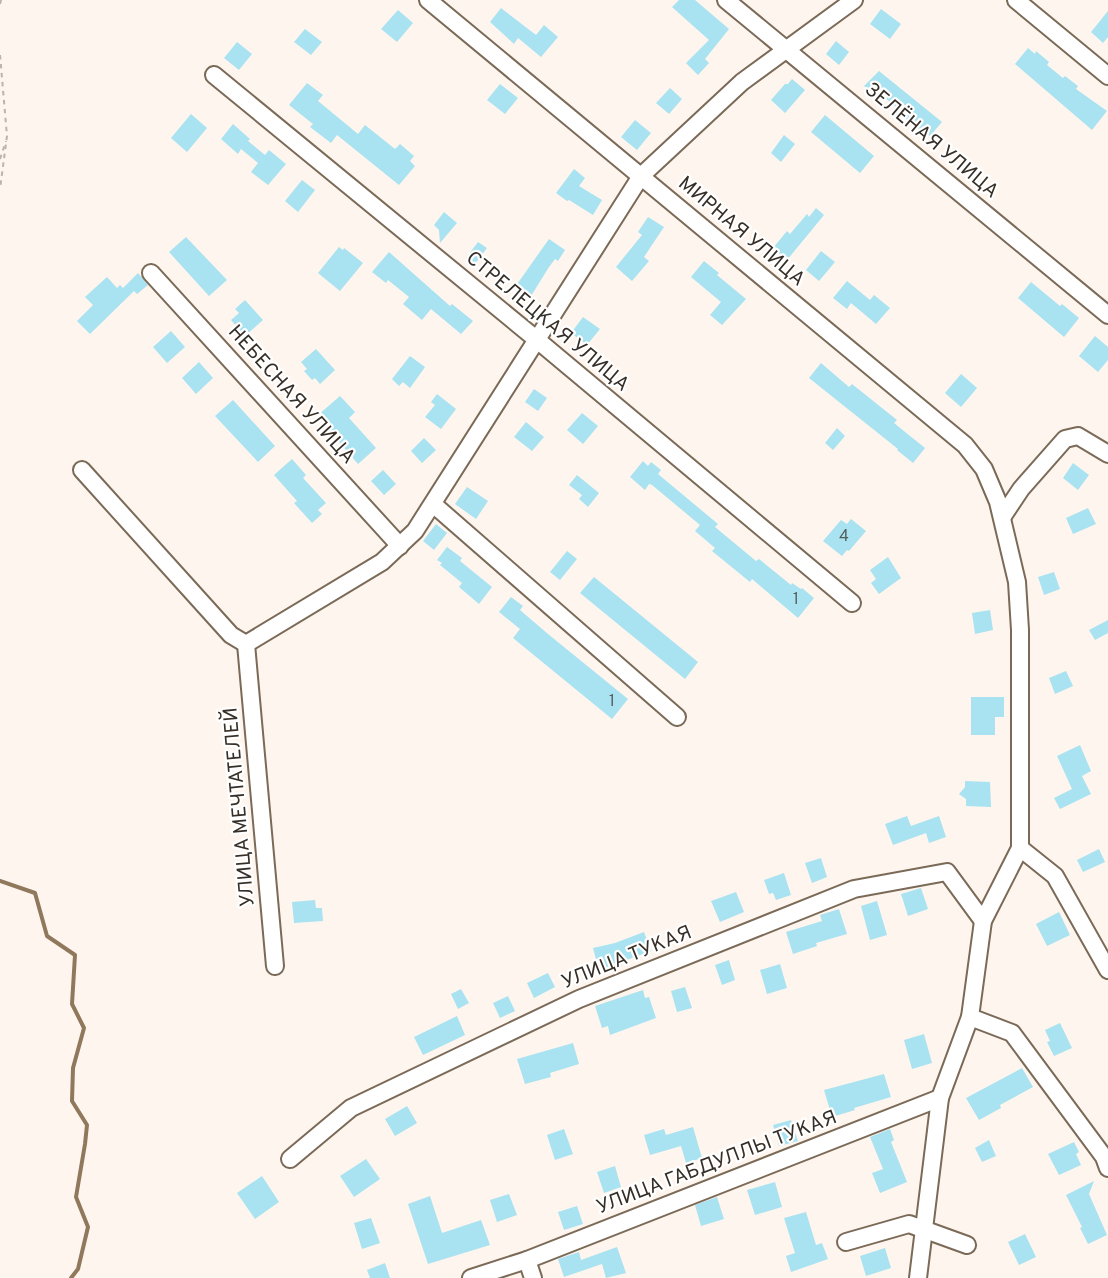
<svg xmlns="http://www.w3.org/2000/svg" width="1108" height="1278" font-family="Overpass,sans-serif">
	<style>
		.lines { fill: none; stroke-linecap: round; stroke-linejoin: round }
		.stream { stroke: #90785d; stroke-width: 4 }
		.building { fill: #a9e2f0 }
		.minor-casing { stroke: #7b6a57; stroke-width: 20 }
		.path { stroke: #bcb4ac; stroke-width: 2; stroke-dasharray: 4.5 4.5; stroke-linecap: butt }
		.minor { stroke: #fff; stroke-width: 16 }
		.labels { text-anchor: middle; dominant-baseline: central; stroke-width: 4.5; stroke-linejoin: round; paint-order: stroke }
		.number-label { font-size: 16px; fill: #535c59 }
		.street-label { font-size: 20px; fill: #362f27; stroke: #fff }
	</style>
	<rect width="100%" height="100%" fill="#fef6ee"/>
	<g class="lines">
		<polyline class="stream" points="0,881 35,893 47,936 75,955 72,1004 84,1028 73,1068 72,1101 87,1125 85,1144 76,1197 88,1227 78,1269 71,1278"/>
	</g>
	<g class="building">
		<polygon points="679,0 695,0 729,29 705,59 709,63 698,75 686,63 709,40 672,7"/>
		<polygon points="501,8 536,35 544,25 558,37 541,57 518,38 514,44 490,22"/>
		<polygon points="881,9 901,24 890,39 870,24"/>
		<polygon points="398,10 413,23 397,42 381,29"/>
		<polygon points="1108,11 1108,37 1103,43 1091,32"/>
		<polygon points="305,29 322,42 311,55 294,42"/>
		<polygon points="836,41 849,52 839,65 826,54"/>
		<polygon points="237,42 252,54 239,70 224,58"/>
		<polygon points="1028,48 1035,54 1036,51 1049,62 1047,65 1063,78 1065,76 1078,86 1076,89 1107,111 1092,130 1015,64"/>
		<polygon points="879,71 942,122 930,136 924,131 922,133 898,112 900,110 878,92 875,95 864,86"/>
		<polygon points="792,79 805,90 785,113 771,100 785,84 788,84"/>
		<polygon points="307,83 323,95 318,101 358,134 365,125 395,149 400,144 414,156 410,161 415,166 399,185 337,135 331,143 310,127 313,124 289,105"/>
		<polygon points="500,84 518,98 505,114 487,100"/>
		<polygon points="670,88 682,99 669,114 656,103"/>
		<polygon points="191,114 207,128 187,152 171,138"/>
		<polygon points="825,115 874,156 860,173 811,132"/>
		<polygon points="635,120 651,133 637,150 621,137"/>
		<polygon points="233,124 250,139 248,141 265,155 269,150 286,164 268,185 251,172 258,163 241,149 238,154 221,139"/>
		<polygon points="784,135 795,144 781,162 771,153"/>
		<polygon points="574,169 585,178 579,186 602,200 593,215 569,200 567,201 556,193"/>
		<polygon points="302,180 315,190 298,212 285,201"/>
		<polygon points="816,208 824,215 787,260 773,248 787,231 790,234 807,214 809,217"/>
		<polygon points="444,212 457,223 440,243 439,230 434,225"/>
		<polygon points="648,217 664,227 644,257 649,261 632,281 616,267 642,235 638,232"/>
		<polygon points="186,237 227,280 209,296 169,252"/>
		<polygon points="549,239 565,250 558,261 555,259 549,267 531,296 515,287"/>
		<polygon points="478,242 487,248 475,264 466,258"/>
		<polygon points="339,247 343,250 344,248 363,263 340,291 318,273"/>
		<polygon points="821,251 835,262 819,281 806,270"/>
		<polygon points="389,252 450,306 452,304 473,321 461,334 431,309 422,320 403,304 409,297 388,280 386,283 372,272"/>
		<polygon points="704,261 719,273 717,275 746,299 722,325 710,315 721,302 691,277"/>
		<polygon points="138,273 148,285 137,294 134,291 90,334 77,321 93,305 85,297 107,277 117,288 120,285 123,288"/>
		<polygon points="847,281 870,300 874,295 890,308 876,324 851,303 847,309 833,298"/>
		<polygon points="1031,282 1060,306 1062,304 1079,318 1064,337 1018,298"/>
		<polygon points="245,300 263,320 245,336 231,320 239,313 235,309"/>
		<polygon points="583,317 600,329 587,345 571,333"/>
		<polygon points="171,331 185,347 167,363 153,347"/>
		<polygon points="1095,336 1108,347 1108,360 1098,372 1079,356"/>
		<polygon points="316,349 335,370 320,384 315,378 312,380 304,371 307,369 301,362"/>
		<polygon points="410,356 425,367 410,388 403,382 399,386 392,379"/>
		<polygon points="199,362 213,378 196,394 182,378"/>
		<polygon points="821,363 849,387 852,384 897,420 894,423 925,448 913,463 897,450 898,449 809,378"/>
		<polygon points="961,374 977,388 961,407 945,393"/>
		<polygon points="534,389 547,398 538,411 525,402"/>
		<polygon points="437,394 456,409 441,429 425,417 435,405 431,402"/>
		<polygon points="340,396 355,412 349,418 376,448 358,464 317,416"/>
		<polygon points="233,400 275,446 258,462 215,416"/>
		<polygon points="582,413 598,426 583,444 567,430"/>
		<polygon points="526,422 544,437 532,451 514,437"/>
		<polygon points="837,428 845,436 833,450 825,443"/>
		<polygon points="424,438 436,450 422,463 411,451"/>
		<polygon points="292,459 306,475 303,478 326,503 318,510 322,514 312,523 294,503 297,501 274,475"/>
		<polygon points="643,461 648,466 651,462 661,470 658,474 718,524 715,527 756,561 759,559 791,585 792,583 801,589 802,588 814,598 798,618 752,579 750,582 712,551 715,548 695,531 700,525 652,485 649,484 645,490 630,477"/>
		<polygon points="1073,463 1089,475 1078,490 1063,478"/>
		<polygon points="383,470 396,484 384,495 371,481"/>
		<polygon points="577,475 599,493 588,507 579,499 582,495 569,485"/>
		<polygon points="467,487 488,501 476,519 455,504"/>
		<polygon points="1088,508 1096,524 1073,534 1066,518"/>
		<polygon points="851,519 866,531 849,551 847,550 842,556 823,541 841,520 847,524"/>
		<polygon points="436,524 447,533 434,550 423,541"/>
		<polygon points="447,547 462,558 460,561 492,587 479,604 459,587 462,583 440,565 442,563 437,560"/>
		<polygon points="567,551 577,559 560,580 550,572"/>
		<polygon points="888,557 901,578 879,594 871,583 876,579 870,570"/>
		<polygon points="1054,572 1060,589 1044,595 1038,577"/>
		<polygon points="594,577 698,662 685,679 580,593"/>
		<polygon points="511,597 523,606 520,610 548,634 628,699 612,719 513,638 520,629 499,612"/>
		<polygon points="990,610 993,630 975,634 972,613"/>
		<polygon points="1108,620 1108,633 1095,640 1089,630"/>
		<polygon points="1066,671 1073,686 1055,694 1049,678"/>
		<polygon points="971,697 1004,697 1004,717 995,717 995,735 971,735"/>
		<polygon points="1080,745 1091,771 1082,776 1091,794 1060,809 1054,798 1072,789 1057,756"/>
		<polygon points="965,781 990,782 991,807 966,806 966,799 959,794 965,787"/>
		<polygon points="907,816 911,826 939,816 946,837 929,843 926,833 893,845 885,824"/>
		<polygon points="1099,849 1105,862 1083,872 1077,860"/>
		<polygon points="821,858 827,877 812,883 805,863"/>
		<polygon points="784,873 791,895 776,900 773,893 769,894 764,880"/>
		<polygon points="921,888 928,909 908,916 901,894"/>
		<polygon points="736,892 744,912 720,922 711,901"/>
		<polygon points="315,900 316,908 322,908 323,921 294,923 292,902"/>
		<polygon points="877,901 887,935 870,940 861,906"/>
		<polygon points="839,909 847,934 816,943 817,946 793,954 786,932 822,921 820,915"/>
		<polygon points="1059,912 1070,935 1047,946 1036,924"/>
		<polygon points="644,932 651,951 621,962 622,965 599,971 593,948 615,943"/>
		<polygon points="729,960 735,980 722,985 715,965"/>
		<polygon points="780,964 787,988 767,994 760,970"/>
		<polygon points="548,973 555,987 534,998 527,983"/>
		<polygon points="685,987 692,1008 677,1012 671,991"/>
		<polygon points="461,989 469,1003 458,1009 451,994"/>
		<polygon points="643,990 645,998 649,997 656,1018 610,1035 608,1026 602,1028 595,1006"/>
		<polygon points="508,996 515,1011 500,1018 493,1003"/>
		<polygon points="457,1016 465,1035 423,1055 414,1037"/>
		<polygon points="1060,1023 1072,1048 1054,1056 1047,1042 1050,1041 1045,1030"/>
		<polygon points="924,1034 932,1063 912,1069 904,1040"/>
		<polygon points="573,1043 579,1064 550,1073 551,1077 525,1084 517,1059"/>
		<polygon points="1022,1068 1033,1087 1000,1105 1001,1108 979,1120 966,1098"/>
		<polygon points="884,1074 891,1097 854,1108 855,1110 832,1117 824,1090"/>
		<polygon points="407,1106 417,1123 395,1136 385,1119"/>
		<polygon points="791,1120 798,1141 779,1146 773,1125"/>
		<polygon points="693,1127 702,1158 686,1163 681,1146 650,1155 644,1135 664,1129 666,1135"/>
		<polygon points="564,1129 573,1154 555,1160 547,1135"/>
		<polygon points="890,1129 894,1140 891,1142 907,1182 880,1193 872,1173 883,1169 870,1137"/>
		<polygon points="989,1140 996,1156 982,1162 975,1148"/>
		<polygon points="1074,1142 1079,1152 1076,1154 1081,1165 1059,1175 1048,1154"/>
		<polygon points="366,1159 380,1179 354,1197 340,1176"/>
		<polygon points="615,1166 621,1187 604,1193 597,1172"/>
		<polygon points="262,1176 279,1202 255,1219 237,1193"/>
		<polygon points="1094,1181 1089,1194 1107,1235 1088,1244 1080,1228 1082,1227 1066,1195"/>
		<polygon points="775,1182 782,1207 755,1215 747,1190"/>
		<polygon points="509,1194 517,1215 497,1222 490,1200"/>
		<polygon points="430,1196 442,1233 481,1220 490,1245 428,1264 408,1204"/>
		<polygon points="717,1197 724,1219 701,1226 695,1205"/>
		<polygon points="577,1206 583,1224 564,1230 558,1212"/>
		<polygon points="806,1212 816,1245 822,1243 828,1259 791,1272 786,1256 795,1253 784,1218"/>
		<polygon points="371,1218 380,1243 362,1249 354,1223"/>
		<polygon points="1025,1234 1036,1257 1019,1265 1008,1242"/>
		<polygon points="617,1247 626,1273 606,1278 602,1264 564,1277 558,1259 579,1252 581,1260"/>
		<polygon points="885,1248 891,1268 866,1276 860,1256"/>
		<polygon points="385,1263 390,1278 370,1278 367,1270"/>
	</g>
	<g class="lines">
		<g class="minor-casing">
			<g id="minor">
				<polyline points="428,0 965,445 984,469 998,502 1017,582 1020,630 1020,848 983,921 970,1017 940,1098 918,1278"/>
				<polyline points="726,0 1108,315"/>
				<polyline points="1016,0 1108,76"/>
				<polyline points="214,75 536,339 852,603"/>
				<polyline points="151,273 400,546"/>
				<polyline points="82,470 231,635 246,644"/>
				<polyline points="433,504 677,717"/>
				<polyline points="1003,516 1021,489 1065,439 1078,436 1108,454"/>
				<polyline points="246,644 382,562 415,531 641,176 742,82 854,0"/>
				<polyline points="246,644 275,966"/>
				<polyline points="1020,848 1055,876 1108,970"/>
				<polyline points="970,1017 1012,1033 1104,1157 1108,1168"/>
				<polyline points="290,1159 351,1108 579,999 854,889 947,872 983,921"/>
				<polyline points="846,1242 909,1224 967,1245"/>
				<polyline points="471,1278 527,1260"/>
				<polyline points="533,1278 527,1260 940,1098"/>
			</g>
		</g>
		<g class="path">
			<polyline points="0,4 1,0"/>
			<polyline points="0,55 7,136 0,189"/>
			<polyline points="0,159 6,141"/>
		</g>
		<use href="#minor" class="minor"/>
	</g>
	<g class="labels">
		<g class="number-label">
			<text x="844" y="537">4</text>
			<text x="796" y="600">1</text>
			<text x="612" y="702">1</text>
		</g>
		<g class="street-label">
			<text transform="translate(931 141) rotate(40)">ЗЕЛЁНАЯ УЛИЦА</text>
			<text transform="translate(741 232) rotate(40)">МИРНАЯ УЛИЦА</text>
			<text transform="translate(547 322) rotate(40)">СТРЕЛЕЦКАЯ УЛИЦА</text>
			<text transform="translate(291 395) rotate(48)">НЕБЕСНАЯ УЛИЦА</text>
			<text transform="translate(240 807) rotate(-95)">УЛИЦА МЕЧТАТЕЛЕЙ</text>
			<text transform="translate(627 958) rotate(-22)">УЛИЦА ТУКАЯ</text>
			<text transform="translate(717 1163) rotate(-21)">УЛИЦА ГАБДУЛЛЫ ТУКАЯ</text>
		</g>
	</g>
</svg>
